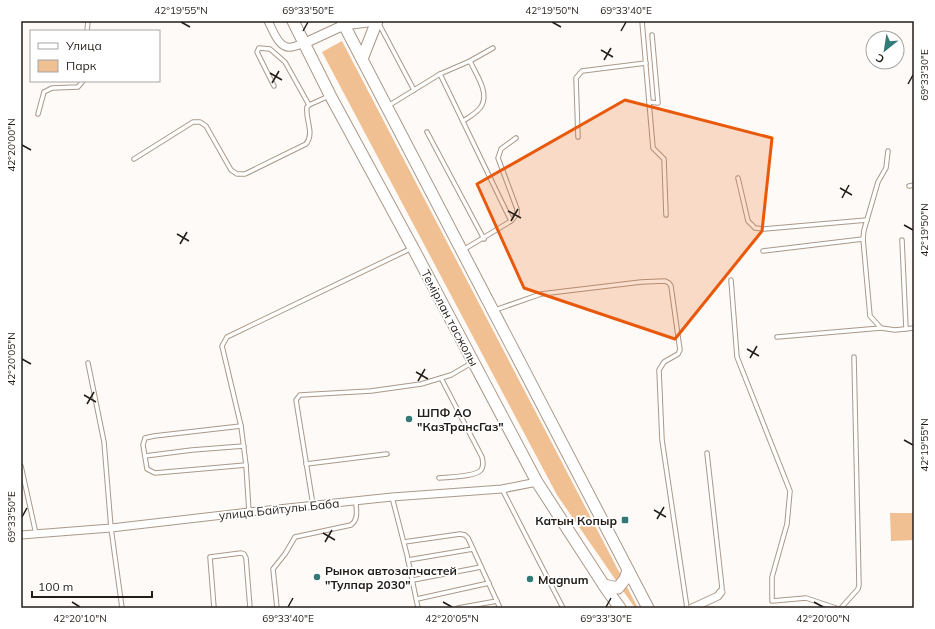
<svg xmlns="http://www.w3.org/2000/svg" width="935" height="629" font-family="Mulish,sans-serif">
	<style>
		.green { fill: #f1c092 }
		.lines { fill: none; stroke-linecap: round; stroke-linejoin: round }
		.service-casing { stroke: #a9998a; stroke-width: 5.5 }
		.minor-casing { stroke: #a9998a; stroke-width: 9 }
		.tertiary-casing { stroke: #a9998a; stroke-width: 11 }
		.primary-casing { stroke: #a9998a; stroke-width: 13 }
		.service { stroke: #fff; stroke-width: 3.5 }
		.minor { stroke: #fff; stroke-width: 7 }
		.tertiary { stroke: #fff; stroke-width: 9 }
		.primary { stroke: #fff; stroke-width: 11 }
		.marked { fill: #e8590c; fill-opacity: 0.2; stroke: #e8590c; stroke-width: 3; stroke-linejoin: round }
		.ticks { fill: none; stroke: #231d18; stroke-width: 1.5 }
		.poi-dot { fill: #317a77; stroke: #fff; stroke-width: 1.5 }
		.labels { text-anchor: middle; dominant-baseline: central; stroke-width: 3.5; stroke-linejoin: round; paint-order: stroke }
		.street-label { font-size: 12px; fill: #231d18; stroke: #fff }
		.poi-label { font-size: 12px; font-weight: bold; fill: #231d18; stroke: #fff; text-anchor: start }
		.neatline { fill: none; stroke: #231d18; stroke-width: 1.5 }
		.ticks-label { font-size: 10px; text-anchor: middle; fill: #231d18 }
	</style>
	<rect width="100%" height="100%" fill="#fefaf7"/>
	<g class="green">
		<polygon points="342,41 638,608 635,608 557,495 322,52"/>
		<polygon points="890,513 914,513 914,540 891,541"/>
	</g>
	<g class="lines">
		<g class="service-casing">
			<g id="service">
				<polyline points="642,21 653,148 664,159 666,215"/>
				<polyline points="379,24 414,90"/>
				<polyline points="87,31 88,21"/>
				<polyline points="440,74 470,61 493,48"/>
				<polyline points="274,86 257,52 259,48 270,49 285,62 309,105"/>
				<polyline points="649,102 658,103 652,35"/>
				<polyline points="388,106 440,74 511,221 463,250"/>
				<polyline points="38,114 44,92 52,88 78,87 83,81"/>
				<path d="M 463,121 C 469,117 479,112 482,105 C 489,91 475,73 470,61"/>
				<polyline points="427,132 484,239"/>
				<polyline points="578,137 576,78 582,71 646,63"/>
				<polyline points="888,151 886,168 878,182 864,230 863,239 870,316 881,328 895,330 914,328"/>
				<path d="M 134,159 L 193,122 L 200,122 L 206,126 L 231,170 L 237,174 L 245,174 L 306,144 C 315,133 305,120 307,107 L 309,105 L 329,96"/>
				<polyline points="738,178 748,221 755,228 764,229 867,220"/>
				<polyline points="909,186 914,185"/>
				<polyline points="511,221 517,214 517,209 498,158 501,149 516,138"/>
				<polyline points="902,240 906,329"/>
				<polyline points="763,251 863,239"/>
				<polyline points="731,280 737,357 790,491 787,524 772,577 772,601 806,598 836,608"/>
				<polyline points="495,310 541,294 641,282 665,281 669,283 671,286 680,350 678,354 664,362 659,370 662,440 687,608"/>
				<polyline points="777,337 881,328"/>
				<polyline points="88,363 104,442 111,528 122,608"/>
				<polyline points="241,426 154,436 145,438 143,445 147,469 155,473 246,465"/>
				<polyline points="707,453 722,588 721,592"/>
				<polyline points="145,456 192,450 244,446"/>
				<polyline points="306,464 387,454"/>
				<polyline points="21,466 36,534"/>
				<path d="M 439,478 C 449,477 475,477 481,470 C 484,466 483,462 482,457 L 441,378"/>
				<polyline points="502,489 563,608"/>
				<polyline points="392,497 407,555 418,608"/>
				<polyline points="313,505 296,400 300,395 371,391 421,384 451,375 473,362"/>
				<polyline points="249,512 246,465 241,426 222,346 227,337 412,248"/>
				<polyline points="404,542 460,534 465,535 468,538 500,608"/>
				<polyline points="408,560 473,549"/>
				<polyline points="413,580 481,567"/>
				<polyline points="417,599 489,583"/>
				<polyline points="214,608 210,557 241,553 244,554 246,558 250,608"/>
				<path d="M 277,608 L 273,569 L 285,554 L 295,537 L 351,525 C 359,519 356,510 356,501"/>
				<polyline points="458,608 497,601"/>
				<polyline points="841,608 858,589 859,585 854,357"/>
			</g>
		</g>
		<g class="minor-casing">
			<g id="minor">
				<path d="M 268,21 C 273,30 279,50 292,47 C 297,46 301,44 305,43"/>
				<polyline points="21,535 111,528 249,512 392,497 502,489 537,482"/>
				<polyline points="692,608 718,596 721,592"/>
			</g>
		</g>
		<g class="tertiary-casing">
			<polyline id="tertiary" points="305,43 344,25 376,21"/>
		</g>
		<g class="primary-casing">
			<g id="primary">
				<polyline points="293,21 330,95 413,248 537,482 607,590 620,608"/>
				<polyline points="342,21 648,608"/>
				<polyline points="362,59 377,21"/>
				<polyline points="604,585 618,588 625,579 628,570"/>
			</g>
		</g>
		<use href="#service" class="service"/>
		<use href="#minor" class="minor"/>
		<use href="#tertiary" class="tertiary"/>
		<use href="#primary" class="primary"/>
	</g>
	<path class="marked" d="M 625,100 L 772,138 L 762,231 L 675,339 L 524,288 L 477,184 Z"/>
	<path class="ticks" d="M 181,22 L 190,27M 552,22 L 561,27M 303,31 L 308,22M 621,31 L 626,22M 601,50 L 613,57M 604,60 L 611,48M 270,73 L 282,80M 272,83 L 279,71M 908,84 L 913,75M 22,145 L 31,150M 840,188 L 852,195M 842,198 L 849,185M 508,211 L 521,218M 511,221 L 518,209M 904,225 L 913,230M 177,234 L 189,241M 180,244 L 187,232M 747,349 L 759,356M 750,358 L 757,346M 22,359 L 31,364M 416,372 L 428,379M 418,381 L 425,369M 84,395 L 96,402M 87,404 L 94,392M 904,440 L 913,445M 654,510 L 666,517M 22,517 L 27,508M 657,519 L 664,507M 323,533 L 335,540M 325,542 L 332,530M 72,602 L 80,607M 443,602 L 452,607M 814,602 L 823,607M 288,607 L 293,598M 606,607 L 611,598"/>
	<g class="poi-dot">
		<circle cx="409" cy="419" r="4"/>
		<rect x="621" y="516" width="8" height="8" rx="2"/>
		<circle cx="317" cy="577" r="4"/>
		<circle cx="530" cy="579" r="4"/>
	</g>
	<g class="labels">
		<g class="street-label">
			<text transform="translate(450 318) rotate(62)">Темірлан тасжолы</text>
			<text transform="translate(279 509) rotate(-6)">улица Байтулы Баба</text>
		</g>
		<g class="poi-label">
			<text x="417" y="412">ШПФ АО<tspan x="417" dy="14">"КазТрансГаз"</tspan></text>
			<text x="617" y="520" text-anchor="end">Катын Копыр</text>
			<text x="325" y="570">Рынок автозапчастей<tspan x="325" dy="14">"Тулпар 2030"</tspan></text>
			<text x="538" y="579">Magnum</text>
		</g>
	</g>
	<rect width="935" height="629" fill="none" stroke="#ffffff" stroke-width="44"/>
	<rect x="30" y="30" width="130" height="52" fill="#ffffff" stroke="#a7a5a3"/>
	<rect x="38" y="43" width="20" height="6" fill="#ffffff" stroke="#a7a5a3"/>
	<text x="66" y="50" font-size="12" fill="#231d18">Улица</text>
	<rect x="38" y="60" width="20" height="12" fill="#f1c092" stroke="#a7a5a3"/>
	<text x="66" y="70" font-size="12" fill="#231d18">Парк</text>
	<g transform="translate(885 50) rotate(210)"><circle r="19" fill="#ffffff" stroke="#a7a5a3"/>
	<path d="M0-3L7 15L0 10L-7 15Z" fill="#317a77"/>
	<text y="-6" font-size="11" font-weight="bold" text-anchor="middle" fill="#231d18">С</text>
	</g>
	<path d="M32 591v6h120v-6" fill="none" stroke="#231d18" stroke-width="2"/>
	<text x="38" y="591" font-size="12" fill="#231d18" stroke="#ffffff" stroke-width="3" paint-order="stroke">100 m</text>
	<rect x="22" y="22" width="891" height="585" class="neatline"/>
	<g class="ticks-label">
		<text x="181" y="14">42°19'55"N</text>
		<text x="308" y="14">69°33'50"E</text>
		<text x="552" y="14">42°19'50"N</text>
		<text x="626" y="14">69°33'40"E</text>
		<text transform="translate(924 75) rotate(-90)" y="4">69°33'30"E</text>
		<text transform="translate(11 145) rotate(-90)" y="4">42°20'00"N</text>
		<text transform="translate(924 230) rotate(-90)" y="4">42°19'50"N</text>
		<text transform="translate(11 359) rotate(-90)" y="4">42°20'05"N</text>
		<text transform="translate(924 445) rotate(-90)" y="4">42°19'55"N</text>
		<text transform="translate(11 517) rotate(-90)" y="4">69°33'50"E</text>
		<text x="80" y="622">42°20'10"N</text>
		<text x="288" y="622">69°33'40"E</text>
		<text x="452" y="622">42°20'05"N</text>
		<text x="606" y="622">69°33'30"E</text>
		<text x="823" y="622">42°20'00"N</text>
	</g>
</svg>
